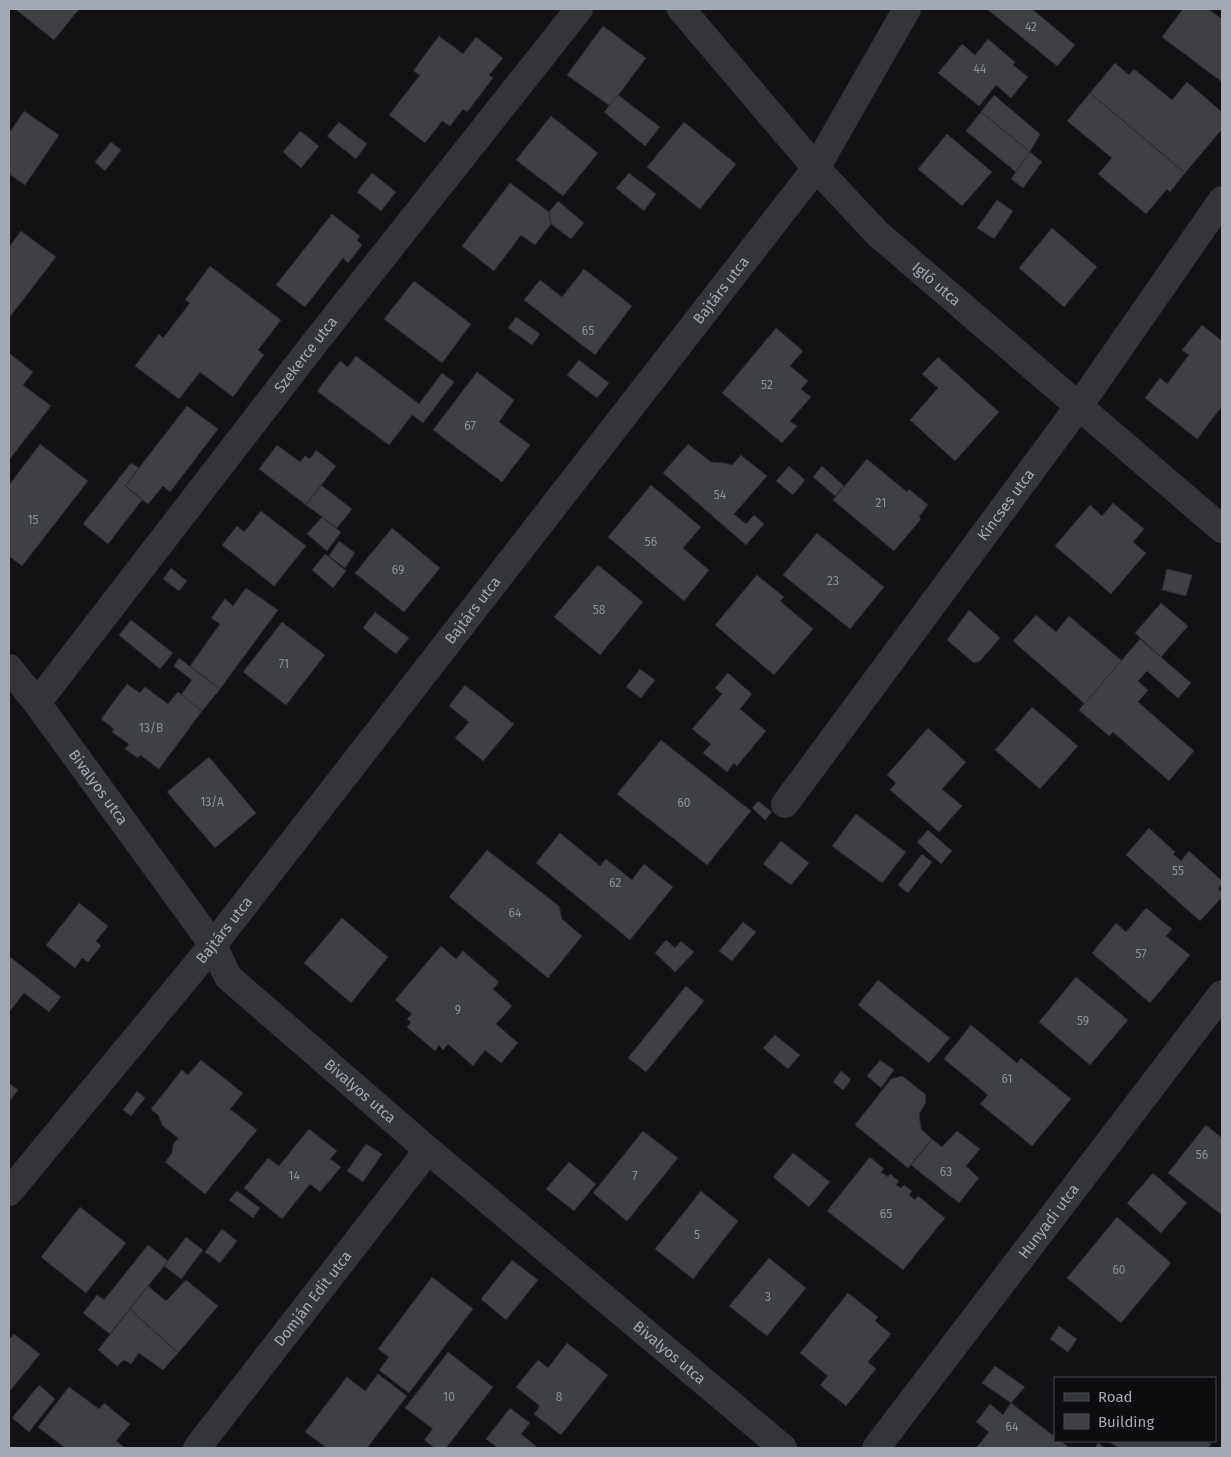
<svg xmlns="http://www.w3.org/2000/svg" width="1231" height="1457" font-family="'Fira Sans',sans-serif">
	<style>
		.building { fill: #3e4044; stroke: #2c2c30 }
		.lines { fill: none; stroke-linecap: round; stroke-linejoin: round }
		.minor { stroke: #333539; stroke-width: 28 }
		.labels { text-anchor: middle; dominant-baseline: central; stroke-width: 4; stroke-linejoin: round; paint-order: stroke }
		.number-label { font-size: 12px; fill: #8a9099 }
		.street-label { font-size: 15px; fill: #a4aab5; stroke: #0d0d0f }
	</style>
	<rect width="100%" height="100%" fill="#121214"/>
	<g class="building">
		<polygon points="15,9 79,9 54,40"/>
		<polygon points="987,9 1032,9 1075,45 1057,66"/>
		<polygon points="1183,9 1208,9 1222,19 1222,82 1162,37"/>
		<polygon points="603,26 646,58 610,106 567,75"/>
		<polygon points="439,36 463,54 476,37 503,58 489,75 493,78 467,112 463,109 450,126 442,121 425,143 389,115 420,75 413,71"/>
		<polygon points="988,39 1015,62 1013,65 1028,77 1011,98 996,85 979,106 938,73 962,44 975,55"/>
		<polygon points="1115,63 1129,75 1134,69 1172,100 1187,82 1222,112 1222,129 1185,173 1090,93"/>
		<polygon points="1090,93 1185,173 1170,192 1167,189 1146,214 1098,174 1112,158 1067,121"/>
		<polygon points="618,95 660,127 645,146 604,112"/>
		<polygon points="994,95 1040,134 1030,152 981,112"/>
		<polygon points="24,111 59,135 25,185 9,174 9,133"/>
		<polygon points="981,112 1030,152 1016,172 966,131"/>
		<polygon points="551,116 598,153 563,196 516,160"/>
		<polygon points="339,122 367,144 356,159 327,136"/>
		<polygon points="684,122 736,164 700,209 647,167"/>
		<polygon points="300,131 319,146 301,168 283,152"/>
		<polygon points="947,134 992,172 962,206 918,169"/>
		<polygon points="111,142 121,150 105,171 95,162"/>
		<polygon points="1030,152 1042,162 1023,188 1011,179"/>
		<polygon points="372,173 396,192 381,211 357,192"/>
		<polygon points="629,173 656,194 644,211 616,188"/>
		<polygon points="510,183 549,212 551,224 535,245 521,235 494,271 462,246"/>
		<polygon points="997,200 1013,211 994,239 977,228"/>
		<polygon points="558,201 584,223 571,239 551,224 549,212"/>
		<polygon points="332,214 360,236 357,240 362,245 348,263 343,258 305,307 276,285"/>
		<polygon points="1052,228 1097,267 1064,307 1019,268"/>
		<polygon points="21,231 56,257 9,318 9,247"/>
		<polygon points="210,266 281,320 258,350 264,355 233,397 200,372 179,399 135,366 159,334 163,338 190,303 185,300"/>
		<polygon points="584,269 632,306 595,355 524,300 540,280 562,297"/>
		<polygon points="414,281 471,324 442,363 384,319"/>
		<polygon points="516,317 540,334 532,345 508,328"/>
		<polygon points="1202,325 1222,341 1222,406 1197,439 1145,398 1160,378 1167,384 1189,355 1182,350"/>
		<polygon points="776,328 803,351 790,366 808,381 801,389 811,397 790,421 797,426 782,443 722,393"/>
		<polygon points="9,353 33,372 23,385 51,406 9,460"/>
		<polygon points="356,356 419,404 442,373 454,382 423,423 412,415 389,445 317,391 340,361 348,367"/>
		<polygon points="938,357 999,412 955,461 910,420 938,388 922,374"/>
		<polygon points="579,360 609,383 597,398 567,375"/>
		<polygon points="477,372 514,400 499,422 530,445 502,482 433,430"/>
		<polygon points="187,406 218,429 170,492 163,486 148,504 125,486"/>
		<polygon points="40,444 88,481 22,566 9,556 9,485"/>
		<polygon points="688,444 711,462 725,463 732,465 741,455 767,476 734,514 746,524 754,515 764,524 746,545 663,473"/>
		<polygon points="277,445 300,462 305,456 310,459 316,450 336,466 306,505 259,469"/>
		<polygon points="867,459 907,492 909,489 928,505 919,517 921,519 894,551 833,500"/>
		<polygon points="131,463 139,468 125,486 142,500 108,544 83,524"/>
		<polygon points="789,466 805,480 793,495 776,481"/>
		<polygon points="822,466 844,486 835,496 813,477"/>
		<polygon points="321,485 352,509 337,528 306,505"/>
		<polygon points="651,485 701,527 683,548 709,570 684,601 608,537"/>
		<polygon points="1113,503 1144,529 1133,542 1146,553 1111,594 1055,546 1090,505 1102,516"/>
		<polygon points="261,511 306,546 274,586 222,545 237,526 244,532"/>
		<polygon points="322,517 341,532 327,551 307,534"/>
		<polygon points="392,528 440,568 404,612 355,573"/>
		<polygon points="817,533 884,587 850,629 783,575"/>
		<polygon points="339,541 355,553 345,568 329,556"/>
		<polygon points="325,554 346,571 333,588 312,570"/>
		<polygon points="598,565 643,602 600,655 554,617"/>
		<polygon points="171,568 187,581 179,591 163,579"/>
		<polygon points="1167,569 1192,575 1186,596 1162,590"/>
		<polygon points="757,575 784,597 780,601 813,629 774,675 715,625"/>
		<polygon points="246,588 278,610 220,689 190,666 220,624 211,618 225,599 233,606"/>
		<polygon points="1161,603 1188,626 1161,657 1135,633"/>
		<polygon points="969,610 1000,638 980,661 974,663 947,640"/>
		<polygon points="375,612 409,638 396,654 363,628"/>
		<polygon points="1036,615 1056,632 1069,616 1122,661 1085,704 1013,641"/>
		<polygon points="131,620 173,653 160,669 119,635"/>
		<polygon points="282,622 325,655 286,705 243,672"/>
		<polygon points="1140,639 1191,683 1178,698 1147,671 1138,681 1148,690 1138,702 1194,751 1169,781 1113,732 1109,736 1079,710"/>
		<polygon points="179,658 220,689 202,711 181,695 192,680 174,666"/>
		<polygon points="640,669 655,680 641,698 626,687"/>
		<polygon points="728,673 752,694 740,709 766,731 737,766 734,763 727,772 703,753 711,744 692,729 722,694 715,688"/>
		<polygon points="127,684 140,693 145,687 168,704 178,692 202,711 159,769 140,755 138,758 125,749 129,744 112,732 114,729 101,719"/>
		<polygon points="465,685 514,724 483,761 455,738 469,722 449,706"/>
		<polygon points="1032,707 1078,746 1040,789 995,750"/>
		<polygon points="928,728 966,762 942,789 962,806 939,832 890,790 896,783 887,775"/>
		<polygon points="661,740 751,811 707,865 617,794"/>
		<polygon points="209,757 256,813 215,848 167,792"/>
		<polygon points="758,801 772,812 765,820 752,808"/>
		<polygon points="856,814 906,852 882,883 832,846"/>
		<polygon points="1149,828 1175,852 1173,854 1181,861 1189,851 1222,881 1222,884 1218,889 1222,893 1222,897 1200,921 1126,855"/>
		<polygon points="928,830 952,851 941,864 917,842"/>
		<polygon points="560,833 600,866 606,859 632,880 644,864 673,887 630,940 536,863"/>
		<polygon points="781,841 809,863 791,885 763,864"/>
		<polygon points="487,850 559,906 562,919 582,936 548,978 449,897"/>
		<polygon points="922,854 932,862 908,893 898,885"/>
		<polygon points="79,903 108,926 96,941 101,946 88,962 82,958 75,968 46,945"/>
		<polygon points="1146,908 1172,929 1166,936 1190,955 1150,1003 1092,953 1116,923 1126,932"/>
		<polygon points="342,918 388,957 351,1003 304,963"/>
		<polygon points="743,922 756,932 732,961 719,951"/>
		<polygon points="666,940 675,948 681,941 694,952 675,972 655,953"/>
		<polygon points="441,946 456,959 463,951 499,982 493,989 512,1006 496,1024 518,1043 501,1063 485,1050 473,1066 448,1044 443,1050 439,1045 435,1051 407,1027 411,1022 407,1019 412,1014 395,1000"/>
		<polygon points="9,956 61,997 49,1012 24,993 9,1012"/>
		<polygon points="1076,977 1128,1020 1090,1065 1039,1022"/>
		<polygon points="878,980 950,1038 929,1063 858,1005"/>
		<polygon points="686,986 704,1001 646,1072 628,1058"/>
		<polygon points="971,1025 1017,1063 1021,1058 1071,1099 1032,1146 980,1104 988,1095 944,1059"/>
		<polygon points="775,1035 800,1055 788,1069 763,1048"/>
		<polygon points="201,1060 243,1093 230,1109 257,1130 205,1194 165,1162 172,1153 173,1145 178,1138 162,1125 159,1116 151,1109 182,1070 188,1075"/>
		<polygon points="880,1060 894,1070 881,1088 867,1076"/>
		<polygon points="841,1071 851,1079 843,1090 833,1082"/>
		<polygon points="902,1076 925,1094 926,1102 919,1114 921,1129 932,1139 908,1168 855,1125 891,1079"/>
		<polygon points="9,1083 18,1090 9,1102"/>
		<polygon points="137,1091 145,1098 131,1116 123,1110"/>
		<polygon points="1206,1125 1222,1138 1222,1215 1168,1173"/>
		<polygon points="309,1129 337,1151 330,1159 341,1167 320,1192 310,1184 282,1219 244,1188 268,1158 279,1166"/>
		<polygon points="643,1131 678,1158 627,1221 593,1193"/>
		<polygon points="957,1131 980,1149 966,1166 979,1178 959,1203 911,1165 932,1139 942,1147"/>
		<polygon points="366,1144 382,1154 363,1182 347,1171"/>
		<polygon points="793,1153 830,1182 809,1207 773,1177"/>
		<polygon points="870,1157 884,1169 881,1172 888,1177 890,1174 899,1181 896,1185 901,1188 904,1185 912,1191 909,1195 915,1200 918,1196 945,1218 903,1270 827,1211"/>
		<polygon points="569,1162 596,1184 574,1211 546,1189"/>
		<polygon points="1153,1173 1187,1203 1161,1233 1127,1203"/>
		<polygon points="237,1191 260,1208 253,1218 229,1200"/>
		<polygon points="701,1191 738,1221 693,1279 655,1249"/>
		<polygon points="80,1207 126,1243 86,1293 41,1257"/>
		<polygon points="1117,1217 1171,1263 1121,1323 1067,1278"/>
		<polygon points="222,1229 237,1241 220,1263 205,1252"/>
		<polygon points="186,1237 203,1250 181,1279 164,1266"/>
		<polygon points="148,1245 168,1261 110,1334 83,1313 97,1295 104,1300"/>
		<polygon points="769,1258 806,1288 767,1336 729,1306"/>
		<polygon points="512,1260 538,1280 506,1320 481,1299"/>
		<polygon points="432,1277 473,1309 409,1393 379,1370 389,1357 378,1349"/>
		<polygon points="186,1280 218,1306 178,1353 130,1309 148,1286 166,1301"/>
		<polygon points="848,1293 878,1317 875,1321 891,1334 868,1362 876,1369 846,1406 820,1385 828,1376 800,1353"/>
		<polygon points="130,1309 178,1353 163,1370 139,1353 131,1364 124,1360 117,1366 98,1350"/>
		<polygon points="1059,1326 1077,1339 1068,1352 1050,1339"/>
		<polygon points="14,1334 40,1354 9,1392 9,1336 11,1338"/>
		<polygon points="567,1343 608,1375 561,1435 534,1414 540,1406 516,1387 538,1360 548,1368"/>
		<polygon points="448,1352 493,1387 446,1448 435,1448 424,1440 433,1429 405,1408"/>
		<polygon points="995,1366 1025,1387 1011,1403 982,1383"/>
		<polygon points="378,1374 407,1396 367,1448 327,1448 305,1432 347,1377 365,1391"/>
		<polygon points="39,1385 55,1399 29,1432 12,1418"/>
		<polygon points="69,1387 99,1409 104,1403 130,1424 116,1441 124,1447 123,1448 65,1448 38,1427"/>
		<polygon points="1011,1403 1055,1437 1055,1441 1060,1441 1070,1448 976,1448 989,1432 976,1422 990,1404 1003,1415"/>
		<polygon points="510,1408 530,1423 521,1434 536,1446 534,1448 498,1448 486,1439"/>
		<polygon points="1108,1441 1207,1441 1211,1444 1208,1448 1119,1448"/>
		<polygon points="1098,1443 1105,1448 1095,1448"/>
	</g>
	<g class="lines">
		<g class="minor">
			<path id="s1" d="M 681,9 L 816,168 L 878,234 L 1222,529"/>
			<path id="s2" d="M 9,668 L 37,703 L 213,945 L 228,977 L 428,1150 L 783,1448"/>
			<path id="s3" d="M 37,703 L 313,345 L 579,9"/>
			<path id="s4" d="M 785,804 L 1079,406 L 1222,200"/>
			<path id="s5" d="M 9,1192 L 213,945 L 816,168 L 907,9"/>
			<path id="s6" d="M 197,1448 L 428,1150"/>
			<path id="s7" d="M 876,1448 L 1222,994"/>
		</g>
	</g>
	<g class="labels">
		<g class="number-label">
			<text x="1031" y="27">42</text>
			<text x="980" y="69">44</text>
			<text x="588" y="331">65</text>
			<text x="767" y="385">52</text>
			<text x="470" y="426">67</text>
			<text x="720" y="495">54</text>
			<text x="881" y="503">21</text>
			<text x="33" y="520">15</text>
			<text x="651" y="542">56</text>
			<text x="398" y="570">69</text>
			<text x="833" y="581">23</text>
			<text x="599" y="610">58</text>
			<text x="284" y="664">71</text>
			<text x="151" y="728">13/B</text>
			<text x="212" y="802">13/A</text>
			<text x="684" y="803">60</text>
			<text x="1178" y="871">55</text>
			<text x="615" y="883">62</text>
			<text x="515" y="913">64</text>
			<text x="1141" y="954">57</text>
			<text x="458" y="1010">9</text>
			<text x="1083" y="1021">59</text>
			<text x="1007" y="1079">61</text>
			<text x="1202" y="1155">56</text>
			<text x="946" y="1172">63</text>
			<text x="294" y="1176">14</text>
			<text x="635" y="1176">7</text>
			<text x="886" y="1214">65</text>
			<text x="697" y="1235">5</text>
			<text x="1119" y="1270">60</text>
			<text x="768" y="1297">3</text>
			<text x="449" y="1397">10</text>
			<text x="559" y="1397">8</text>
			<text x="1012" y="1427">64</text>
		</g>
		<g class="street-label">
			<text stroke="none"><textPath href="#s1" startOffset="376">Igló utca</textPath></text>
			<text stroke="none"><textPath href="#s5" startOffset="1149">Bajtárs utca</textPath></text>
			<text stroke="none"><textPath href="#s3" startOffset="440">Szekerce utca</textPath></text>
			<text stroke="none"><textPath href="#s4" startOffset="372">Kincses utca</textPath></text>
			<text stroke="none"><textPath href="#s5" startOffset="744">Bajtárs utca</textPath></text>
			<text stroke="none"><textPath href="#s2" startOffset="149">Bivalyos utca</textPath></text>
			<text stroke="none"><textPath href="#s5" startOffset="339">Bajtárs utca</textPath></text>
			<text stroke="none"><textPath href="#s2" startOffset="554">Bivalyos utca</textPath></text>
			<text stroke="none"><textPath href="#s7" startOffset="285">Hunyadi utca</textPath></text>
			<text stroke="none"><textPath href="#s6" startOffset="189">Domján Edit utca</textPath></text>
			<text stroke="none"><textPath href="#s2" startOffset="959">Bivalyos utca</textPath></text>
		</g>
	</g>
	<rect width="1231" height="1457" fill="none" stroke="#a4aab5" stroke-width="20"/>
	<rect x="1054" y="1377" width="162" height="65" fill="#0d0d0f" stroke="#494c51"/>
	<rect x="1064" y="1393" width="25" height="8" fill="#333539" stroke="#494c51"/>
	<text x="1098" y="1402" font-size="15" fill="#a4aab5">Road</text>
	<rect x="1064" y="1414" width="25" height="15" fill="#3e4044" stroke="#494c51"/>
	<text x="1098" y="1427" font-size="15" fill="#a4aab5">Building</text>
</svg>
